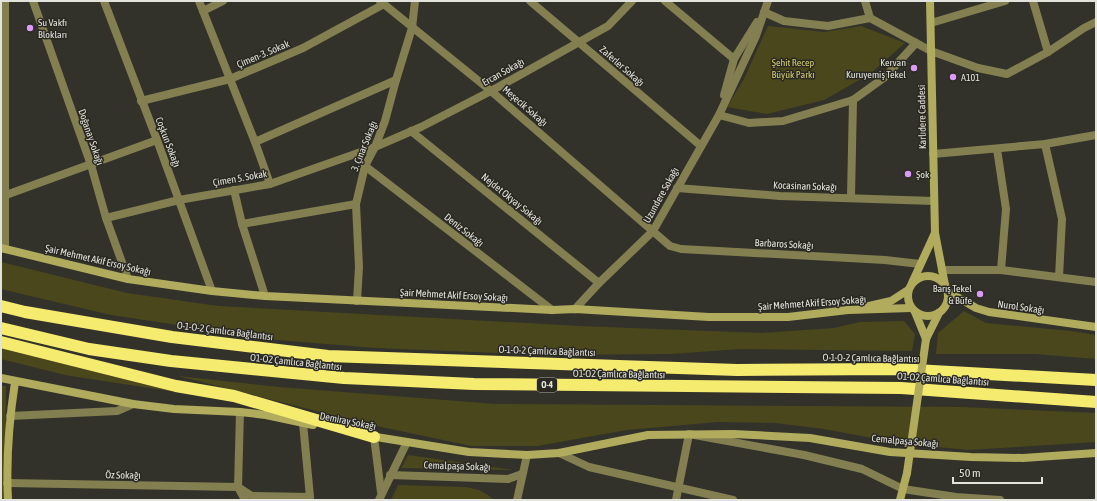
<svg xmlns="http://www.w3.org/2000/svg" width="1097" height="501" font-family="'Asap Condensed',sans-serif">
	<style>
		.green { fill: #4b471c }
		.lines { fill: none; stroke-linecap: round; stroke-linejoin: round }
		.street { stroke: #837f51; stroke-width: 8 }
		.secondary { stroke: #b1ab5e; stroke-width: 8 }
		.highway { stroke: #f5eb6f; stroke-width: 12 }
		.secondary-bridge { stroke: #b1ab5e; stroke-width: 8 }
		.poi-dot { fill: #da9af6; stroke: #292821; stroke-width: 1.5 }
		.labels { text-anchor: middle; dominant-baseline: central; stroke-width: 3; stroke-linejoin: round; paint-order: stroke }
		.shield { fill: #292821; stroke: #ababa5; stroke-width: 1 }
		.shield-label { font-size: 9px; font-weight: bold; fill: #e3e3de }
		.poi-label { font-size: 10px; fill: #e3e3de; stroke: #292821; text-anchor: start }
		.street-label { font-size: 10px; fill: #e3e3de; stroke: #292821 }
		.park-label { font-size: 10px; fill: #d4cd71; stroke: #292821 }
	</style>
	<rect width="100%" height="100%" fill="#32322b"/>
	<g class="green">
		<polygon points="768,26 824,32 861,26 905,43 870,74 824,100 767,114 727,107 744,79"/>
		<polygon points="1,262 127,293 218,306 579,326 762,333 834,328 860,322 904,321 915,334 912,351 741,349 670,354 544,355 376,348 277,340 111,315 1,289"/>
		<polygon points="964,311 986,323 1071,331 1096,335 1096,359 1035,354 936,354 938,333"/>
		<polygon points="1,347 240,402 65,375 1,359"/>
		<polygon points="178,376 279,387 496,404 961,407 1096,413 1096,442 968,450 898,443 824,429 775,423 718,422 627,430 537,446 471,446 372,425"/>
		<polygon points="1,386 6,386 5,500 1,500"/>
		<polygon points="408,455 513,470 401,468"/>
		<polygon points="398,485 466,487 479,490 488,495 494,500 391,500"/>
	</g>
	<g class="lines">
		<g class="street">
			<polyline points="33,1 91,165 106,218 128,279"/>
			<polyline points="104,1 157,140 212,291"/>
			<polyline points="199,1 255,142 270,184"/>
			<polyline points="380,1 491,91 670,246 681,249 885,260 920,264"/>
			<polyline points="530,1 701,146"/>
			<polyline points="665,1 734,59"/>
			<polyline points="865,1 870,18 931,51 978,68 1007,74 1048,52 1084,28 1096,22"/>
			<polyline points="1033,1 1048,52"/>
			<polyline points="203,11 223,1"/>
			<polyline points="764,12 784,21 828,26 870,18"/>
			<polyline points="931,23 1005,1"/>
			<polyline points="724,95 734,59 757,22"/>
			<polyline points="141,101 230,79 303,48 384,4"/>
			<polyline points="719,115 749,123 783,121 853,100 885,77 916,43"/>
			<polyline points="411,131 599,283"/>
			<polyline points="255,142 396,80"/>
			<polyline points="1045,144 1062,219 1059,277"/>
			<polyline points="997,149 1006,209 1001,270"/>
			<polyline points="933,154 1045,144 1096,135"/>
			<polyline points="365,166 552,310"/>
			<polyline points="677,188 780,196 934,201"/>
			<polyline points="234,190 242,224 265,296"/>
			<polyline points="6,195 157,140"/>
			<polyline points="851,197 853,100"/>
			<polyline points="106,218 179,200 270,184 375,147 421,127 491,91 608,26 632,1"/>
			<polyline points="242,224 356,204"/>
			<polyline points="5,248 5,1"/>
			<polyline points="942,270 1001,270 1096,282"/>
			<polyline points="357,301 359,267 356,204 365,166 375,147 385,121 396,80 412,28 415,1"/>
			<polyline points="575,309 599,283 653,231 719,115 756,36 768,1"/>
			<polyline points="240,412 238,487 245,500"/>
			<polyline points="10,416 117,411 133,404"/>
			<polyline points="374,437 381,492"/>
			<polyline points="559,453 589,467 733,500"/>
			<polyline points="390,475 508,479 522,474"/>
			<polyline points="7,483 238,487 252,496 310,497 303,423"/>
			<polyline points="379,500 407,442"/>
			<polyline points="517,500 527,455"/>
			<polyline points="676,500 689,434 804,455 862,469 903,489 956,497 1000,500"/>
		</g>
		<g class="secondary">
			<polyline points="930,1 935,233 945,285"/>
			<polyline points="1,248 128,279 212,291 265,296 552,310 575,309 709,317 788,317 848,310 911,308"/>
			<circle cx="928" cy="296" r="20"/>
			<polyline points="912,283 935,233"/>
			<polyline points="947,291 976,308 989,312 1096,327"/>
			<polyline points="869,306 891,301 908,290"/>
			<polyline points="915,312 926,339"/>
			<polyline points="926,339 939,313"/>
			<polyline points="1,378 133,404 174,409 240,412 266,415 313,425"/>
			<polyline points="370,436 469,452 527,455 559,453 648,435 734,434 810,438 890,452 971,457 1023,458 1096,453"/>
			<path d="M 8,500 C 6,461 9,421 15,382"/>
			<polyline points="900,500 907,473"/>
		</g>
		<g class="highway">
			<polyline points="1,306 25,312 172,337 328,356 737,370 897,369 1096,380"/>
			<polyline points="1,328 89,349 171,361 344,378 474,384 901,388 1096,402"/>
			<polyline points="1,342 176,386 234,396 374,437"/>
		</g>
		<polyline class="secondary-bridge" points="907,473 926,339"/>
	</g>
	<g class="poi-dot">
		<circle cx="30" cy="28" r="4"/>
		<circle cx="914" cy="68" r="4"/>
		<circle cx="953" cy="77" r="4"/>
		<circle cx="908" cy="174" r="4"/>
		<circle cx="980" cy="294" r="4"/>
	</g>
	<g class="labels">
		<rect class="shield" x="537" y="378" width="20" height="14" rx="3"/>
		<g class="shield-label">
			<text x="547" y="385">O-4</text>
		</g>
		<g class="poi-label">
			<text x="38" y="22">Su Vakfı<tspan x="38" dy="12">Blokları</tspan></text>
			<text x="906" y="62" text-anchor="end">Kervan<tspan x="906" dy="12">Kuruyemiş Tekel</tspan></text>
			<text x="961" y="77">A101</text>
			<text x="916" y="174">Şok</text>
			<text x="972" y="288" text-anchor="end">Barış Tekel<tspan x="972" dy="12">&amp; Büfe</tspan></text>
		</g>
		<g class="street-label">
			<text transform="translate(263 54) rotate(-23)">Çimen-3. Sokak</text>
			<text transform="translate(622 66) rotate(41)">Zaferler Sokağı</text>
			<text transform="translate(503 72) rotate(-29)">Ercan Sokağı</text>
			<text transform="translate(525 106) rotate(41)">Meşecik Sokağı</text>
			<text transform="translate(922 117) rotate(-91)">Karlıdere Caddesi</text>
			<text transform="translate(91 137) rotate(71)">Doğanay Sokağı</text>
			<text transform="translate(168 142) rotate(69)">Coşkun Sokağı</text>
			<text transform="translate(364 146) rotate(-68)">3. Çınar Sokağı</text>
			<text transform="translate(240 178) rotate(-10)">Çimen 5. Sokak</text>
			<text transform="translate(805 186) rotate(2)">Kocasinan Sokağı</text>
			<text transform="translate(661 195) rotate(-61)">Uzundere Sokağı</text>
			<text transform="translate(512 199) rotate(39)">Nejdet Okyay Sokağı</text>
			<text transform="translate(464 230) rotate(38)">Deniz Sokağı</text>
			<text transform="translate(784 244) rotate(3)">Barbaros Sokağı</text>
			<text transform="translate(98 260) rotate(13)">Şair Mehmet Akif Ersoy Sokağı</text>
			<text transform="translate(454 295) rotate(3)">Şair Mehmet Akif Ersoy Sokağı</text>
			<text transform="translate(812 303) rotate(-4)">Şair Mehmet Akif Ersoy Sokağı</text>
			<text transform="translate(1021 307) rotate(8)">Nurol Sokağı</text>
			<text transform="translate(225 331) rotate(7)">O-1-O-2 Çamlıca Bağlantısı</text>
			<text transform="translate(547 351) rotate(2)">O-1-O-2 Çamlıca Bağlantısı</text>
			<text transform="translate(871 358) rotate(1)">O-1-O-2 Çamlıca Bağlantısı</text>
			<text transform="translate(296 362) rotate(6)">O1-O2 Çamlıca Bağlantısı</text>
			<text transform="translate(619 374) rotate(1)">O1-O2 Çamlıca Bağlantısı</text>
			<text transform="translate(943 379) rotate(4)">O1-O2 Çamlıca Bağlantısı</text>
			<text transform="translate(348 421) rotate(11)">Demiray Sokağı</text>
			<text transform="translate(905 441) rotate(5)">Cemalpaşa Sokağı</text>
			<text transform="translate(457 466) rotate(2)">Cemalpaşa Sokağı</text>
			<text transform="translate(123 475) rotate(1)">Öz Sokağı</text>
		</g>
		<g class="park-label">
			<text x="793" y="62">Şehit Recep<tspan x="793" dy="12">Büyük Parkı</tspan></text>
		</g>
	</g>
	<rect width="1097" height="501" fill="none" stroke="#e3e3de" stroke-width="4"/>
	<path d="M953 477v6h89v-6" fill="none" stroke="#e3e3de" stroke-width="2"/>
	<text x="959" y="477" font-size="12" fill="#e3e3de" stroke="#292821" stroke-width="3" paint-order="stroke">50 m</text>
</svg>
